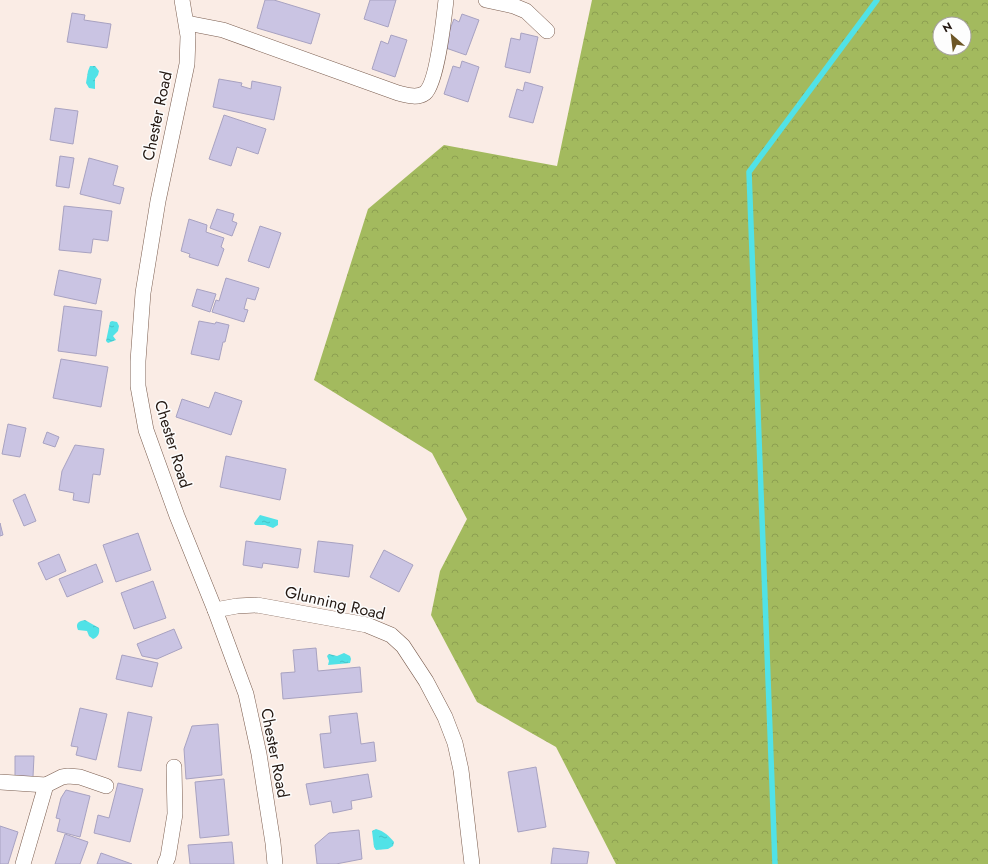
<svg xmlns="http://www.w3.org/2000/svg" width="988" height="864" font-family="Jost,sans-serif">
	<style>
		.forest { fill: url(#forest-crowns); fill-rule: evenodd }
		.water { fill: url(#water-ripples) }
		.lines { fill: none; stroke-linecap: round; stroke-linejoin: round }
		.stream { stroke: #51e2e7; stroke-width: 5.5 }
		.building { fill: #cac4e3; stroke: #a8a2c1 }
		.street-casing { stroke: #7a5d4f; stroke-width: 16 }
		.street { stroke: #fff; stroke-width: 15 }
		.labels { text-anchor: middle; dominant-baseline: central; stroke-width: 3; stroke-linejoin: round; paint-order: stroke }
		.street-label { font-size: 16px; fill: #231711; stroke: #fdfdfd }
	</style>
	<defs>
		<pattern id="forest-crowns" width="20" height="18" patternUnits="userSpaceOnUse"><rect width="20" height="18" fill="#a3ba5e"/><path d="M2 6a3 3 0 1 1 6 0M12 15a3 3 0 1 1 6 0" fill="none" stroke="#8c9f51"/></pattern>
		<pattern id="water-ripples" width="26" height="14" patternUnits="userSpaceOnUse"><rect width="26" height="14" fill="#51e2e7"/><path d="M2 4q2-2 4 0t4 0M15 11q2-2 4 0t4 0" fill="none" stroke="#46c1c5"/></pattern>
	</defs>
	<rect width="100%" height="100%" fill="#faece5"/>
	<path class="forest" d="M 592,0 L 988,0 L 988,864 L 616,864 L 556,747 L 477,702 L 431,615 L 440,571 L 467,519 L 432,453 L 314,380 L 368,209 L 444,145 L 557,166 ZM 940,24 L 964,24 L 964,48 L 940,48 Z"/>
	<g class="water">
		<polygon points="90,66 95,66 99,71 98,75 95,79 95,89 89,88 86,83 88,71"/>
		<polygon points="112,321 117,322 119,326 118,331 113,336 116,340 108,343 106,341 110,322"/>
		<polygon points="260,515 278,520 278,525 273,528 265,525 255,525 254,523"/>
		<path d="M 85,620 L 99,628 C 100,633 98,637 93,639 L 89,636 L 87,631 L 78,630 C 75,623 79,621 85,620 Z"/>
		<polygon points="344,653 350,656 351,659 350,663 328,665 329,661 327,656 329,654 337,656"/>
		<path d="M 376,829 C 384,831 389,836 394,842 L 393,846 L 388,849 L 376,850 L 374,847 L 372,831 Z"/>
	</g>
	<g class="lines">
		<polyline class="stream" points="775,864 749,172 877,0"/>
	</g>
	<g class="building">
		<polygon points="265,0 274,0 320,14 311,44 257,28"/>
		<polygon points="370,0 396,0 388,27 364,19"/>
		<polygon points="72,13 85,15 84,20 111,24 107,48 67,42"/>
		<polygon points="462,14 479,20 466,55 443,47 454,19 459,22"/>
		<polygon points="521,33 538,37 530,73 505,67 511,38 520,40"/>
		<polygon points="391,35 407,40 395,77 372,69 381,41 388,44"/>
		<polygon points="462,61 479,67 468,102 444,94 453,66 460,68"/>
		<polygon points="219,79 242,83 241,86 251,89 252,81 281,87 274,120 213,107"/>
		<polygon points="525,82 543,87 533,123 509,117 517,89 523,91"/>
		<polygon points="55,108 78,111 73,144 50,140"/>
		<polygon points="224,115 266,129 258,154 237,147 231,166 209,159"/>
		<polygon points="60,156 74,158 69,188 56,186"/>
		<polygon points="89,158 118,166 113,185 124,188 120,204 80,194"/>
		<polygon points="64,206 112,211 108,241 93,239 91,253 59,250"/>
		<polygon points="217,209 234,214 232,221 237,223 232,236 210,228"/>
		<polygon points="189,219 207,225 206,232 224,238 221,247 224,249 218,266 189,257 190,254 181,251"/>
		<polygon points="260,226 281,233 269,268 248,261"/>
		<polygon points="59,270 101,279 96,304 54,295"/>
		<polygon points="226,278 259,288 255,300 247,298 244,309 248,310 244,322 212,312 216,300 219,301"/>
		<polygon points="197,289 216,294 210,312 192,306"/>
		<polygon points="64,306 102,311 96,356 58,351"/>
		<polygon points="199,321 215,324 216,322 229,325 225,342 223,342 219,360 191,354"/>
		<polygon points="61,359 108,367 101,407 53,398"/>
		<polygon points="215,392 242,401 231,435 176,417 182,399 209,408"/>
		<polygon points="8,424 26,428 20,457 2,454"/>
		<polygon points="47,432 59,437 55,447 43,443"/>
		<polygon points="75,445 104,449 100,475 93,474 89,503 73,500 74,493 59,490 62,471"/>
		<polygon points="226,456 286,469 280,500 220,487"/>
		<polygon points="25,494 36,521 24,526 13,500"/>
		<polygon points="0,523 3,535 0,536"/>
		<polygon points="138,533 151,570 116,582 103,545"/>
		<polygon points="246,541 301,549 298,568 263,563 262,568 243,565"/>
		<polygon points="318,541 353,545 349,577 314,572"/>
		<polygon points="384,550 413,565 399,592 370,577"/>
		<polygon points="59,554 66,571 46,580 38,563"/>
		<polygon points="96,564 103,582 67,597 59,579"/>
		<polygon points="153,581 166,618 134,629 121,593"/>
		<polygon points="174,629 182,648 157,659 142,656 137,644"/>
		<polygon points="316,648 318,671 360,667 362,692 283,699 281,673 295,672 293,650"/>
		<polygon points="122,655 158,663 152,687 116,679"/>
		<polygon points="80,708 107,714 96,760 76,755 78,747 71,746"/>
		<polygon points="128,712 152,717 141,771 118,767"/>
		<polygon points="357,713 361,744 374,742 376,761 324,768 320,734 331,733 329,716"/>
		<polygon points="218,724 222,775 186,779 184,749 192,726"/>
		<polygon points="15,756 34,756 33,777 15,777"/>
		<polygon points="536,767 546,827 518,832 508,772"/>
		<polygon points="368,774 372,797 351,801 352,809 333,813 331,801 310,805 306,784"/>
		<polygon points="224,779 229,835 200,838 195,782"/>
		<polygon points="118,783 143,789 130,842 94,833 98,815 109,818"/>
		<polygon points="66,790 90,796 80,837 57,831 60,819 56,818 61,798"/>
		<polygon points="0,826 18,832 8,864 0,864"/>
		<polygon points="359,830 362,859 336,864 317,864 315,845 329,833"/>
		<polygon points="65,834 88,842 80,864 55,864"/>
		<polygon points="232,842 234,864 190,864 188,845"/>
		<polygon points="553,848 589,852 587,864 551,864"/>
		<polygon points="101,853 132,864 97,864"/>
	</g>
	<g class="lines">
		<g class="street-casing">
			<g id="street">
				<polyline points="182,0 188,36 187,64 158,201 143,293 138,361 138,386 146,430 177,516 215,610 246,694 259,754 273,843 275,864"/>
				<polyline points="486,0 514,6 526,11 547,31"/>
				<path d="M 187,23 L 223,30 L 398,93 C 406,95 417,99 425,93 C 437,83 444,18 446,0"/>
				<polyline points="215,610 237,606 257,605 367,625 391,635 403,646 426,681 445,717 455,743 461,770 472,864"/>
				<polyline points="0,782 46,785 62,777 68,776 80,777 106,786"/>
				<polyline points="23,864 46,785"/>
				<polyline points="165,864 168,857 175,814 174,767"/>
			</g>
		</g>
		<use href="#street" class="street"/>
	</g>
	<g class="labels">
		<g class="street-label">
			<text transform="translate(157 116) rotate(-78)">Chester Road</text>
			<text transform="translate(173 444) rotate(73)">Chester Road</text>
			<text transform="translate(335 603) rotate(13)">Glunning Road</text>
			<text transform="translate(275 753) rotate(79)">Chester Road</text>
		</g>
	</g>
	<g transform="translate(952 36) rotate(332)"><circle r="19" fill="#fdfdfd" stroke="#a6a19f"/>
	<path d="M0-3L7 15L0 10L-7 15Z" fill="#6d5626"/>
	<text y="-6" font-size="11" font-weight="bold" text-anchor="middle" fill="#231711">N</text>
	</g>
</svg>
